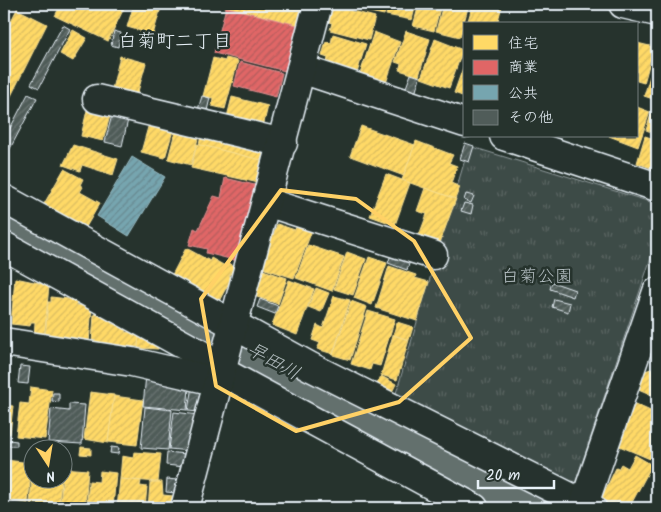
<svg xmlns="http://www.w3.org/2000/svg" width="661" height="512" font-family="Kalam,'Klee One',sans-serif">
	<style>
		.park { fill: url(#park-tufts); stroke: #939ea0 }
		.homes { fill: url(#homes-hatch); stroke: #f8e092 }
		.shops { fill: url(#shops-hatch); stroke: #e29092 }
		.public { fill: url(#public-hatch); stroke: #98bcc5 }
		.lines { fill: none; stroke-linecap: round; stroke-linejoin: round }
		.river { stroke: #636f6d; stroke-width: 46 }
		.building { fill: url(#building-hatch); stroke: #e8f1f8 }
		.minor-casing { stroke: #e8f1f8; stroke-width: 31 }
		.minor { stroke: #26332d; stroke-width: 28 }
		.marked { fill: none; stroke: #ffd166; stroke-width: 4; stroke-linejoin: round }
		.labels { text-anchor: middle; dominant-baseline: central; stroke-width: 5; stroke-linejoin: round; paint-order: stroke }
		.park-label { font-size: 18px; fill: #b5bfc3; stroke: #26332d }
		.neighbourhood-label { font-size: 19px; fill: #e8f1f8; stroke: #26332d }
		.water-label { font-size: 19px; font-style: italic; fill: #b3bdc0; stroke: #26332d }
	</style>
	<defs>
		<pattern id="park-tufts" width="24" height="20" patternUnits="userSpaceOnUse" patternTransform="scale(1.25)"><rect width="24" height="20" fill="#3e4b47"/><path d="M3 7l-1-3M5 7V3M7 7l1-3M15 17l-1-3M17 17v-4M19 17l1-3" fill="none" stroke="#5a6562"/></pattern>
		<pattern id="homes-hatch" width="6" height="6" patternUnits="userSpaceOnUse" patternTransform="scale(1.25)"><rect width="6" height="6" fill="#ffd966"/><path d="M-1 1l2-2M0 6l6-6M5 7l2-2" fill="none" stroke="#dabc60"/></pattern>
		<pattern id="shops-hatch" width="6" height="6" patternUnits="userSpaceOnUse" patternTransform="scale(1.25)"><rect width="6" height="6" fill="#e06666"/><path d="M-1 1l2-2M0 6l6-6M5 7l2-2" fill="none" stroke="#b25d5e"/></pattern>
		<pattern id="public-hatch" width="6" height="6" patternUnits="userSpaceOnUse" patternTransform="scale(1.25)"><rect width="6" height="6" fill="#76a5af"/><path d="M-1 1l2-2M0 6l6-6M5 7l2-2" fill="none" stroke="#688991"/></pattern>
		<pattern id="building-hatch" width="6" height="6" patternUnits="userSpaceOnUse" patternTransform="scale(1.25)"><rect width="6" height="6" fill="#505c59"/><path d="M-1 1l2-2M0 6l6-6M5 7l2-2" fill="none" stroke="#697472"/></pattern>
	</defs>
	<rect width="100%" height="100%" fill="#26332d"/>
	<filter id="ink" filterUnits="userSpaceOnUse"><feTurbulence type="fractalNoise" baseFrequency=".02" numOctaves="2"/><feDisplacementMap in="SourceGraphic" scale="10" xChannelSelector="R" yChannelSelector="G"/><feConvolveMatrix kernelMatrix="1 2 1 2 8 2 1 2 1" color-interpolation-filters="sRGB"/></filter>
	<g filter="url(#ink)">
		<polygon class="park" points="469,146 657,204 657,240 573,490 394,400"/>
		<g class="homes">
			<polygon points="61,4 126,4 108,41 55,16"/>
			<polygon points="134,4 162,4 152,38 140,35 141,31 127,27"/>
			<polygon points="224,4 259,4 256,14 224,6"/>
			<polygon points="259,4 302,4 297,25 256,14"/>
			<polygon points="361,4 387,4 384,15 360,10"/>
			<polygon points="388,4 416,4 412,20 386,15"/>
			<polygon points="419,4 441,4 434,31 413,26"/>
			<polygon points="443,4 469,4 460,37 436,31"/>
			<polygon points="473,4 498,4 502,6 497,24 467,24"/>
			<polygon points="333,6 375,17 369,40 330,30 332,23 329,22"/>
			<polygon points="17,9 47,24 4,110 4,35"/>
			<polygon points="73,30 87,38 73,61 60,54"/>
			<polygon points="406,31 430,39 419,76 399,70 401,64 395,62"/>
			<polygon points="374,32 400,42 385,86 359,77"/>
			<polygon points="333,34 366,44 357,73 327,63 328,58 322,56 326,42 331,43"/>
			<polygon points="435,39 463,50 449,88 421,78"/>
			<polygon points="637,43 654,47 644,83 637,81"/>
			<polygon points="120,56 146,63 137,95 112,89"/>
			<polygon points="213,58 225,61 226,58 238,61 225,109 212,106 213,98 203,96"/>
			<polygon points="465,62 465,97 454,93"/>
			<polygon points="650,76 657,79 657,134 646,130 656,100 644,96"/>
			<polygon points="232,97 268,106 262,131 226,121"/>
			<polygon points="88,106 111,112 103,141 81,136"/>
			<polygon points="637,107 650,112 638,147 609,136 637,136"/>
			<polygon points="150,120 174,127 165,158 141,152"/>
			<polygon points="361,126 415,145 404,176 350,156"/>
			<polygon points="176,128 199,135 191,165 168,159"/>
			<polygon points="202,130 266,150 263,161 199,145"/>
			<polygon points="645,136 657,140 657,170 637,163"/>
			<polygon points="416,141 453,155 449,163 457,166 451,183 460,187 455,199 402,180"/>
			<polygon points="197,144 265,161 259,183 191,168"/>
			<polygon points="73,145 118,159 113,175 82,165 80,171 63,165"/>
			<polygon points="64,169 83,179 80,185 83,187 80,192 100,203 86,227 44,204"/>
			<polygon points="386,174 410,183 395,225 370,216"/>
			<polygon points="425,188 456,199 439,245 418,238 427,214 417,211"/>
			<polygon points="299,220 314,225 294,278 262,268 277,224 295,230"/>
			<polygon points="308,245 344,257 332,291 296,278"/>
			<polygon points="186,248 210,261 211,258 225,266 227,262 234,267 229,276 232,277 219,301 172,275"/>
			<polygon points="347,252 366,259 353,295 334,289"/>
			<polygon points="369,257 387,263 372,305 354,298"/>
			<polygon points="389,266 416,275 415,278 429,282 417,321 376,308"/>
			<polygon points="263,270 287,278 278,304 254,296"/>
			<polygon points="15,278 49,285 44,340 34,339 35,322 31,322 30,326 11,324"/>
			<polygon points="289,280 314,289 297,335 272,325"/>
			<polygon points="316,288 329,293 321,312 308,307"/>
			<polygon points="334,296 350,300 333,354 317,349 320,343 312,340 317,325 323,328"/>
			<polygon points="51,297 77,300 76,305 92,306 89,343 45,339 48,302 51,302"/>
			<polygon points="351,301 367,307 350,360 333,355"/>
			<polygon points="368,311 395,319 380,366 372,364 370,370 351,364"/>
			<polygon points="94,314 106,314 106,319 112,319 112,324 126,325 125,332 139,333 138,347 92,343"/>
			<polygon points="397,322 413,327 409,340 393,335"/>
			<polygon points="139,334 160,345 158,349 138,348"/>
			<polygon points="393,335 409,340 397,380 381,375"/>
			<polygon points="651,369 657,372 657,397 636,388 642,372"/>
			<polygon points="381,376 396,384 392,392 377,384"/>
			<polygon points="31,387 52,390 45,439 16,436 20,403 29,404"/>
			<polygon points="90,392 114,395 108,443 84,439"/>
			<polygon points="114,396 143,400 137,445 108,442"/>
			<polygon points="635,404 657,414 657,449 655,447 650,459 617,445"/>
			<polygon points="4,405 13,406 10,434 4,433"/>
			<polygon points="81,447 91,448 91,455 80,454"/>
			<polygon points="134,452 161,454 158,482 120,479 122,456 133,458"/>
			<polygon points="635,455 652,465 629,508 604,507 601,499 616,468 618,469 621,464 628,468"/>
			<polygon points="5,460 32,463 28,503 4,500"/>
			<polygon points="63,468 88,470 85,508 60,508"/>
			<polygon points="100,471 116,473 113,508 98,508 98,502 87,501 89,481 99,482"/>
			<polygon points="32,476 32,480 61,480 59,505 30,503"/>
			<polygon points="120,479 141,481 140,486 147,487 145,508 117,508"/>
			<polygon points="152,482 162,482 163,495 173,496 172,508 148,508 150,483"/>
		</g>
		<g class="shops">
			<polygon points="226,7 297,25 285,71 214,53"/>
			<polygon points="240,62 282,73 276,97 234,86"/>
			<polygon points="225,178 259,186 253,208 249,207 240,241 243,242 238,261 206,253 207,249 189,245 194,228 198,230 214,196 221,198"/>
		</g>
		<polygon class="public" points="132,157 165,177 129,236 97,216"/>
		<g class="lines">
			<polyline class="river" points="4,215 542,508"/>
		</g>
		<g class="building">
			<polygon points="63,25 70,29 39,88 31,84"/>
			<polygon points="114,31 121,33 118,47 111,45"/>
			<polygon points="411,74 420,77 415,94 405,90"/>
			<polygon points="28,94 37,98 5,158 4,140"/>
			<polygon points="202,96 210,98 206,115 197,113"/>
			<polygon points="113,111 129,115 122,146 105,142"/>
			<polygon points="465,143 474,146 469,162 460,159"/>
			<polygon points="466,194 474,196 471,203 464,200"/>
			<polygon points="464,203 473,205 471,214 461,211"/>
			<polygon points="392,252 411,258 407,270 388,263"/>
			<polygon points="552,282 575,290 573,297 550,289"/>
			<polygon points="260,299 278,306 275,314 257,307"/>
			<polygon points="554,299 570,303 568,312 552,307"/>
			<polygon points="20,366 30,367 28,384 18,383"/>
			<polygon points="146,375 190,378 187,410 143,406"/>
			<polygon points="193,379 205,390 199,412 188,411"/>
			<polygon points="53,393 59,393 59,402 52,401"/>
			<polygon points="69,404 85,405 82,444 48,442 51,409 69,411"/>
			<polygon points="145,407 172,410 168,450 141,448"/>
			<polygon points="174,412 199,415 190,451 169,449"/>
			<polygon points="9,440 17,441 17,446 8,446"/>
			<polygon points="111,447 119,448 118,454 110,453"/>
			<polygon points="167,452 186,454 184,467 166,465"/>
			<polygon points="167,479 177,480 176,493 166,492"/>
		</g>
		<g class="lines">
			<g class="minor-casing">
				<g id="minor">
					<polyline points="623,4 657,12"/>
					<polyline points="301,69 465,123"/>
					<polyline points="97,99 283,143"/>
					<polyline points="504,136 657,187"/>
					<polyline points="4,199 311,367 592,508"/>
					<polyline points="266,202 433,255"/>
					<polyline points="4,246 202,355 221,371 474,508"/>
					<polyline points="4,342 132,362 219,382"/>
					<polyline points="584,504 657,292"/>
					<polyline points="185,508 318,4"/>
				</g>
			</g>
			<use href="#minor" class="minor"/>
		</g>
	</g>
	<path class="marked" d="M 281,190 L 356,199 L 414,241 L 471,338 L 399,402 L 296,431 L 216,386 L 201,299 Z"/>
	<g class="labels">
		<g class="park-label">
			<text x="537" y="277">白菊公園</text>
		</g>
		<g class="neighbourhood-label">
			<text x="175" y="42">白菊町二丁目</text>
		</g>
		<g class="water-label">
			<text transform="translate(273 362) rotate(29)">早田川</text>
		</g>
	</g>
	<rect width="661" height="512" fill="none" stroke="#26332d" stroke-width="20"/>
	<rect x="10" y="10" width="641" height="492" fill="none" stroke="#e8f1f8" stroke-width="2" filter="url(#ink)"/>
	<rect x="463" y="22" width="175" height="115" fill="#26332d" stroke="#747f7e"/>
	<rect x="473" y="35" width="25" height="15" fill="#ffd966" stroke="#747f7e"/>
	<text x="508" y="48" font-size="15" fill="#e8f1f8">住宅</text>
	<rect x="473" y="60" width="25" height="15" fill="#e06666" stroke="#747f7e"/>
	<text x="508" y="72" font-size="15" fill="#e8f1f8">商業</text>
	<rect x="473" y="85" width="25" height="15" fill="#76a5af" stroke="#747f7e"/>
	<text x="508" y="98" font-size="15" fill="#e8f1f8">公共</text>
	<rect x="473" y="110" width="25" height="15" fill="#505c59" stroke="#747f7e"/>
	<text x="508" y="122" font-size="15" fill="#e8f1f8">その他</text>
	<g transform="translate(48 464) rotate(168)"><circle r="24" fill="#26332d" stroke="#747f7e"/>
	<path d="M0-4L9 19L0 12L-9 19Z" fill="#ffd166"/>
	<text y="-8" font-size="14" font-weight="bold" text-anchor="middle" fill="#e8f1f8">N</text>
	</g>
	<path d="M478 480v8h76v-8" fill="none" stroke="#e8f1f8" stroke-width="2.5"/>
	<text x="486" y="480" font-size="15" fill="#e8f1f8" stroke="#26332d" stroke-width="4" paint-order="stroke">20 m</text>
</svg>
